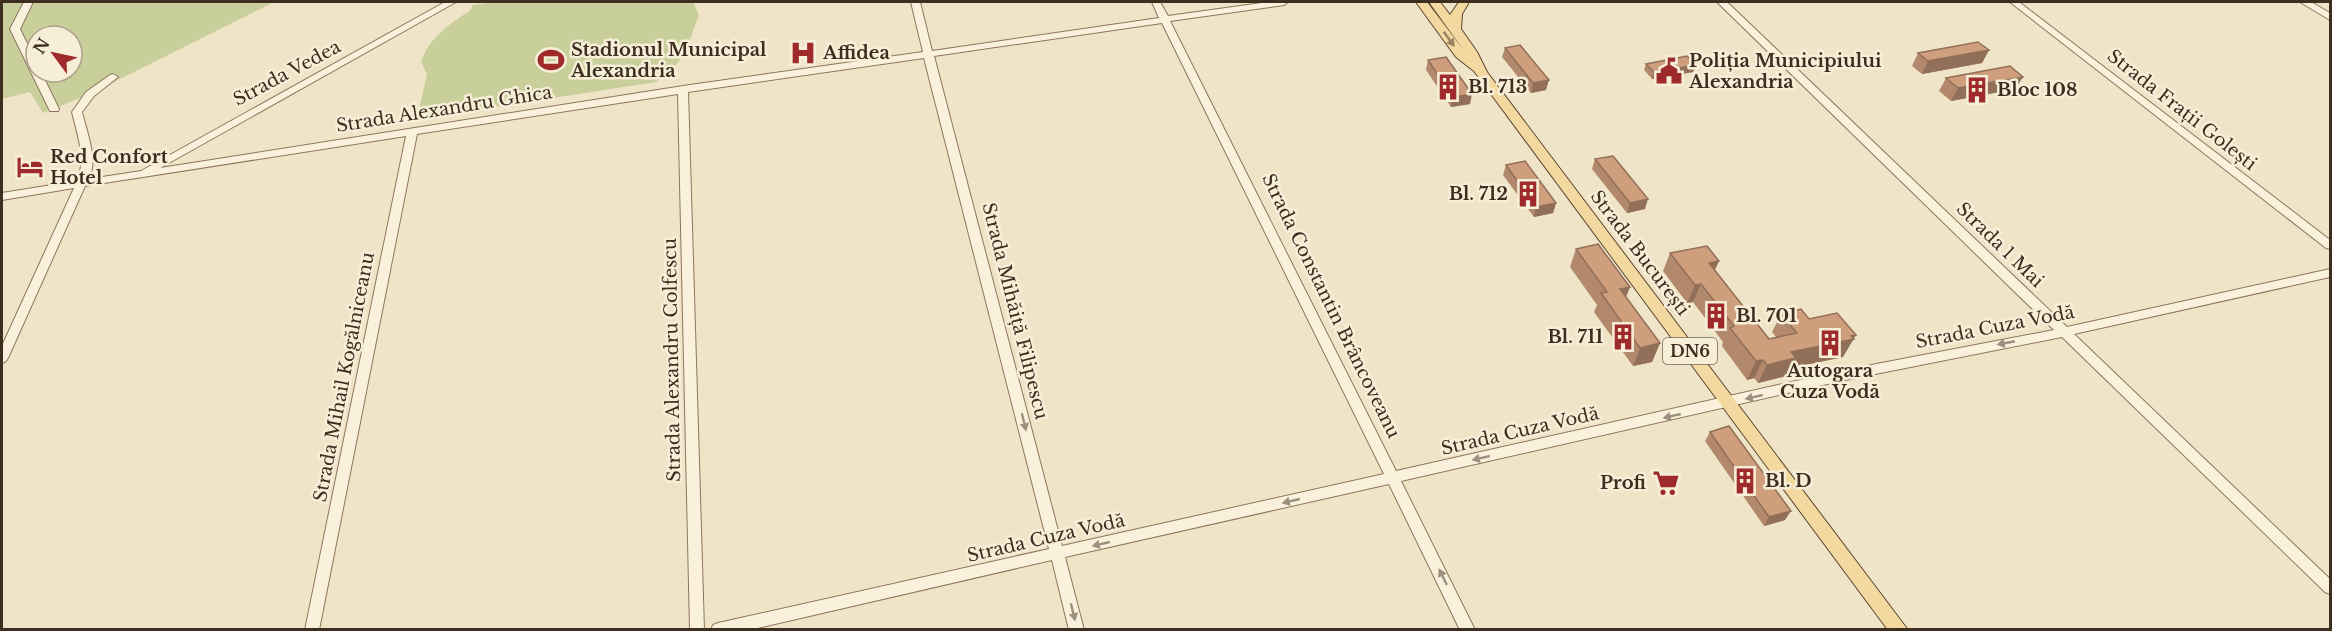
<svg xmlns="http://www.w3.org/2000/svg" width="2332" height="631" font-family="'Libre Baskerville',serif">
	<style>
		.green { fill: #c9cf9b; fill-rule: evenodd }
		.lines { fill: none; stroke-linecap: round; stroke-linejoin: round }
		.minor-casing { stroke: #8d765c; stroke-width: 2 }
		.major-casing { stroke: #5b4430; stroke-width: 2 }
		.minor { fill: #faf1dc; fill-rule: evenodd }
		.major { fill: #f3d9a0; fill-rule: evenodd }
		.wall { fill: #b2896c }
		.shaded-wall { fill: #916f58 }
		.building { fill: #cf9f7d; stroke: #916f58; stroke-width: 1.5 }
		.oneway { fill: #988460 }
		.oneway2 { fill: #9c907e }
		.labels { text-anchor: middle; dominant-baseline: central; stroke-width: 5; stroke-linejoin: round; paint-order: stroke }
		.shield { fill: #f7eed8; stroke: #756857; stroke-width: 1.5 }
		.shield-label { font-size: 16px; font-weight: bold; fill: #3d2e20 }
		.poi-label { font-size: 18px; font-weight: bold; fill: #3d2e20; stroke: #f7eed8; text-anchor: start }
		.street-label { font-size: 18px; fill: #3d2e20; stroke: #f7eed8 }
	</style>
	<rect width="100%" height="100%" fill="#f0e4c8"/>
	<g class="green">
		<path d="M 2,2 L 274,2 L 90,94 L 43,113 L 30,92 L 2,99 ZM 36,36 L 72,36 L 72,72 L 36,72 Z"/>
		<path d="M 499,2 L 693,2 L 699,15 C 688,44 684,65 656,82 L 431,117 L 419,110 L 427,74 L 421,62 C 429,38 449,24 471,10 L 472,5 Z"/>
	</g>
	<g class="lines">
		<g class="minor-casing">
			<g id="minor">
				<polygon points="24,2 33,2 20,29 36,62 36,72 41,72 59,109 58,111 50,111 49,109 10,29"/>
				<path d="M 445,2 L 456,2 L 160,168 L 683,86 L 923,52 L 911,2 L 920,2 L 932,51 L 1159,18 L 1152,2 L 1160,2 L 1168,16 L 1269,2 L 1288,2 L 1284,5 L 1170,21 L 1396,471 L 1845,370 L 2054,330 L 1717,2 L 1727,2 L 2067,327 L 2330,269 L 2330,277 L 2074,334 L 2330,579 L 2330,594 L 2325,592 L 2062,337 L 1845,380 L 1401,481 L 1475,630 L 1460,630 L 1389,484 L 1065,557 L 1084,630 L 1069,630 L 1052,560 L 749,630 L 711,630 L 713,625 L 718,623 L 1049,549 L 924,58 L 688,92 L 704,630 L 690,630 L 678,94 L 417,134 L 319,630 L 305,630 L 406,136 L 85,186 L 8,358 L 6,361 L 2,363 L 2,346 L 74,188 L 2,200 L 2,193 L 77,181 C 87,159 77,134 72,112 L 86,92 L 110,75 L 113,74 L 118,77 L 94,96 L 82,112 C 87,133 98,159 89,179 L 141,171 ZM 1162,23 L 1384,474 L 1062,546 L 934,56 Z"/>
				<polygon points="2010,2 2019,2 2330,240 2330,249 2326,248"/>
				<polygon points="2300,2 2311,2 2330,13 2330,20"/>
			</g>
		</g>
		<g class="major-casing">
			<polygon id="major" points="1416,2 1427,2 1465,52 1429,2 1440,2 1450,15 1459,2 1469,2 1462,14 1461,29 1477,52 1487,72 1908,630 1888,630 1474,71 1456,57"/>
		</g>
		<use href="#minor" class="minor"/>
		<use href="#major" class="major"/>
	</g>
	<g class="wall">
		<polygon points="1505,48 1546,90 1531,93 1502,57"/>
		<polygon points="1989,50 1982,63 1922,74 1912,66 1918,53"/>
		<polygon points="1428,60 1470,104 1451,107 1426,70"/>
		<polygon points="1646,64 1696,65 1693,72 1652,79 1644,70"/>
		<polygon points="1946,78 2015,89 1951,101 1939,91"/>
		<polygon points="1595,159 1645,209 1627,213 1592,169"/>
		<polygon points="1506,165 1556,203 1553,213 1534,217 1503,175"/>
		<polygon points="1576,249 1626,298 1660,343 1652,362 1633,366 1594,312 1597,305 1570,267"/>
		<polygon points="1670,253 1715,270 1769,339 1776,337 1772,332 1781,314 1843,357 1791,368 1786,376 1758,383 1754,378 1747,380 1722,346 1723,342 1693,302 1687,303 1663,271"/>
		<polygon points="1710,432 1785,520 1764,526 1705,441"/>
	</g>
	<g class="shaded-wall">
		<polygon points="1989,50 1982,63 1922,74 1928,61"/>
		<polygon points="1696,65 1693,72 1652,79 1654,72"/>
		<polygon points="2023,77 2015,89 1951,101 1958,88"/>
		<polygon points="1549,80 1546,90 1531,93 1533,83"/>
		<polygon points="1472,94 1470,104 1451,107 1453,97"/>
		<polygon points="1648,199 1645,209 1627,213 1630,203"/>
		<polygon points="1556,203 1553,213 1534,217 1536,207"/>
		<polygon points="1719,261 1711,279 1709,263"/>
		<polygon points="1701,284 1693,302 1687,303 1695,285"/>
		<polygon points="1630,287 1623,305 1620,289"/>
		<polygon points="1856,335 1843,357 1791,368 1786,376 1758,383 1767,365 1791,352"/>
		<polygon points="1660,343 1652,362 1633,366 1640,348"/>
		<polygon points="1763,360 1754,378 1747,380 1756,361"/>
		<polygon points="1791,511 1785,520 1764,526 1769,517"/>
	</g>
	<g class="building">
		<polygon points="1978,42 1989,50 1928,61 1918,53"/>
		<polygon points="1520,45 1549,80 1533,83 1505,48"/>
		<polygon points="1687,56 1696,65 1654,72 1646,64"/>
		<polygon points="1446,57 1472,94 1453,97 1428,60"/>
		<polygon points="2010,66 2023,77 1958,88 1946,78"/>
		<polygon points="1613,156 1648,199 1630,203 1595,159"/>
		<polygon points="1525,161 1556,203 1536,207 1506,165"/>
		<polygon points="1598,244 1630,287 1620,289 1660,343 1640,348 1601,293 1607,292 1576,249"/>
		<polygon points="1707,246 1719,261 1709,263 1769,339 1797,333 1781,314 1801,309 1809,319 1837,313 1856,335 1851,336 1854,339 1791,352 1796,358 1767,365 1763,360 1756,361 1730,328 1734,326 1701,284 1695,285 1670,253"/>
		<polygon points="1729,426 1791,511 1769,517 1710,432"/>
	</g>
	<defs><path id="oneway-solid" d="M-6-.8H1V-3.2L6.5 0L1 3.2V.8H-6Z" transform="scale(1.5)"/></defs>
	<use class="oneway" href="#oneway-solid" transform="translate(1449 39) rotate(54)"/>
	<g class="oneway2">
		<use href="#oneway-solid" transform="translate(2006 343) rotate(169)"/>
		<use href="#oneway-solid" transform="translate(1754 397) rotate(167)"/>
		<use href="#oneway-solid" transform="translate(1672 416) rotate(167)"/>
		<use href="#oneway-solid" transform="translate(1024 422) rotate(76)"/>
		<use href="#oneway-solid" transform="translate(1481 458) rotate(167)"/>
		<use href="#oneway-solid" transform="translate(1291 501) rotate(167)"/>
		<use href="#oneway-solid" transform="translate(1101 544) rotate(167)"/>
		<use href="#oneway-solid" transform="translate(1443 577) rotate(-116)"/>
		<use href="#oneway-solid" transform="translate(1073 612) rotate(76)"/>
	</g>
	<defs>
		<g id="hospital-bare" transform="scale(2.07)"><path d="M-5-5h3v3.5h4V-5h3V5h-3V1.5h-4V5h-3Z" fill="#9e2a2b" stroke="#f7eed8" stroke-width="2.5" paint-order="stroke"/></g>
		<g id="stadium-bare" transform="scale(2.07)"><path d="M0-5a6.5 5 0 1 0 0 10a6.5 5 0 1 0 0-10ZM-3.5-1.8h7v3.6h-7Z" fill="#9e2a2b" stroke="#f7eed8" stroke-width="2.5" paint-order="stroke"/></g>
		<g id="civic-bare" transform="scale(2.07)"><path d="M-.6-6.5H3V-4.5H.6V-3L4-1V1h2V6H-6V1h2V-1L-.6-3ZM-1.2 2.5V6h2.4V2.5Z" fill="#9e2a2b" stroke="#f7eed8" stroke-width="2.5" paint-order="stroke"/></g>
		<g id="building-bare" transform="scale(2.07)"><path d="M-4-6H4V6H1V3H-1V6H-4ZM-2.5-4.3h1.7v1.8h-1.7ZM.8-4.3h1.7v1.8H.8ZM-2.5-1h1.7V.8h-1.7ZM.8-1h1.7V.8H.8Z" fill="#9e2a2b" stroke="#f7eed8" stroke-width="2.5" paint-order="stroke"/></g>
		<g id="hotel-bare" transform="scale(2.07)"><path d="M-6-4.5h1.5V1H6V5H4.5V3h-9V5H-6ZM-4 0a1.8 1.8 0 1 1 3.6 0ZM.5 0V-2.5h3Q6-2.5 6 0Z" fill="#9e2a2b" stroke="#f7eed8" stroke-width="2.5" paint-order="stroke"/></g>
		<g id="supermarket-bare" transform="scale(2.07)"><path d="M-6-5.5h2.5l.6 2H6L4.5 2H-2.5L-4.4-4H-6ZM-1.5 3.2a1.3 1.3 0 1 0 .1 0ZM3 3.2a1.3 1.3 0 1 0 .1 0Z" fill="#9e2a2b" stroke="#f7eed8" stroke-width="2.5" paint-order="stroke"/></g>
	</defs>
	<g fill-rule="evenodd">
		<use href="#hospital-bare" x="803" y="53"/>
		<use href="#stadium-bare" x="551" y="60"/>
		<use href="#civic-bare" x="1669" y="71"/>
		<use href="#building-bare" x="1448" y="87"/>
		<use href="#building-bare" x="1977" y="90"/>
		<use href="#hotel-bare" x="30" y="167"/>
		<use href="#building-bare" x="1528" y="194"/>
		<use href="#building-bare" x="1716" y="316"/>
		<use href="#building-bare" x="1623" y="337"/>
		<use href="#building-bare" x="1830" y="343"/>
		<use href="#building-bare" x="1745" y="481"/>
		<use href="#supermarket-bare" x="1666" y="483"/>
	</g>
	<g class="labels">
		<rect class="shield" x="1663" y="338" width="54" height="26" rx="4.5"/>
		<g class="shield-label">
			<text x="1690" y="351">DN6</text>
		</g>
		<g class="poi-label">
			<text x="571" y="50">Stadionul Municipal<tspan x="571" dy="21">Alexandria</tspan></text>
			<text x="823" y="53">Affidea</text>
			<text x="1689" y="61">Poliția Municipiului<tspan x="1689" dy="21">Alexandria</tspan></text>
			<text x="1468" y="87">Bl. 713</text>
			<text x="1997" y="90">Bloc 108</text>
			<text x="50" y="157">Red Confort<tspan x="50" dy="21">Hotel</tspan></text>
			<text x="1508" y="194" text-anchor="end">Bl. 712</text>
			<text x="1736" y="316">Bl. 701</text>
			<text x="1603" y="337" text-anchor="end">Bl. 711</text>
			<text x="1830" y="371" text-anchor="middle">Autogara<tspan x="1830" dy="21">Cuza Vodă</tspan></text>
			<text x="1765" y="481">Bl. D</text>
			<text x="1646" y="483" text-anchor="end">Profi</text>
		</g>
		<g class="street-label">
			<text transform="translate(287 73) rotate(-28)">Strada Vedea</text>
			<text transform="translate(444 109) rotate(-9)">Strada Alexandru Ghica</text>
			<text transform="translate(2182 110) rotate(38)">Strada Frații Golești</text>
			<text transform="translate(2000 245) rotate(44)">Strada 1 Mai</text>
			<text transform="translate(1640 253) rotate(53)">Strada București</text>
			<text transform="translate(1331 306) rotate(64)">Strada Constantin Brâncoveanu</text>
			<text transform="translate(1015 311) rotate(76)">Strada Mihăiță Filipescu</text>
			<text transform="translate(1995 327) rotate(-11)">Strada Cuza Vodă</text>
			<text transform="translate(672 360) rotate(-91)">Strada Alexandru Colfescu</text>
			<text transform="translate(344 377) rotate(-79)">Strada Mihail Kogălniceanu</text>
			<text transform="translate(1520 431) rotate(-13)">Strada Cuza Vodă</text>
			<text transform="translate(1046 538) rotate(-13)">Strada Cuza Vodă</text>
		</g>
	</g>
	<rect width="2332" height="631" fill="none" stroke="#3d2e20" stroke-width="6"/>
	<g transform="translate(54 54) rotate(303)"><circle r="28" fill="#f7eed8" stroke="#ada18e" stroke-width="1.5"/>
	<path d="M0-4.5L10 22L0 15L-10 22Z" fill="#9e2a2b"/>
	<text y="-9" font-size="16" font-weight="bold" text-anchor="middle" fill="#3d2e20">N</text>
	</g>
</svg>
